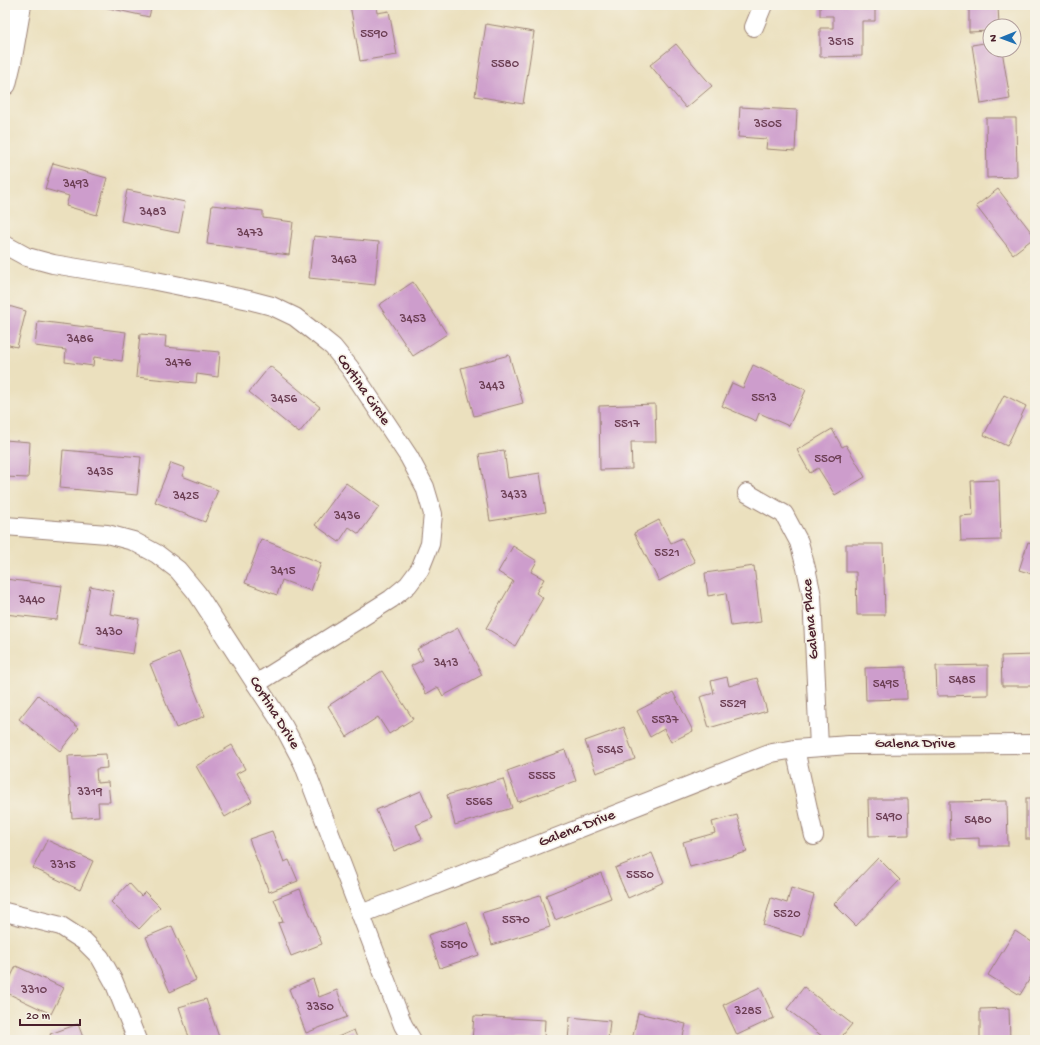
<svg xmlns="http://www.w3.org/2000/svg" width="1040" height="1045" font-family="'Gochi Hand',sans-serif">
	<style>
		.building { fill: #cd9dcc }
		.lines { fill: none; stroke-linecap: round; stroke-linejoin: round }
		.minor-casing { stroke: #9a8074; stroke-width: 20 }
		.tertiary-casing { stroke: #9a8074; stroke-width: 24 }
		.minor { stroke: #fff; stroke-width: 18 }
		.tertiary { stroke: #fff; stroke-width: 22 }
		.labels { text-anchor: middle; dominant-baseline: central; stroke-width: 3.5; stroke-linejoin: round; paint-order: stroke }
		.number-label { font-size: 13px; fill: #6b3e53 }
		.street-label { font-size: 15px; fill: #4a1f2b; stroke: #f7f3e8 }
	</style>
	<rect width="100%" height="100%" fill="#f7f3e8"/>
	<filter id="ink" filterUnits="userSpaceOnUse"><feTurbulence type="fractalNoise" baseFrequency=".025" numOctaves="2"/><feDisplacementMap in="SourceGraphic" scale="8" xChannelSelector="R" yChannelSelector="G"/><feConvolveMatrix kernelMatrix="1 2 1 2 8 2 1 2 1" color-interpolation-filters="sRGB"/></filter>
	<filter id="wash" filterUnits="userSpaceOnUse"><feTurbulence type="fractalNoise" baseFrequency=".012" numOctaves="4" result="noise"/><feDisplacementMap in="SourceGraphic" scale="16" xChannelSelector="R" yChannelSelector="G"/><feGaussianBlur stdDeviation="0.9" result="paint"/><feColorMatrix in="noise" values="0 0 0 0 0 0 0 0 0 0 0 0 0 0 0 0 0 1.4 0 .05"/><feComposite in="paint" operator="in"/></filter>
	<g filter="url(#wash)">
		<rect width="100%" height="100%" fill="#ebe0be"/>
		<g id="blocks">
			<g class="building">
				<polygon points="95,5 152,5 149,17"/>
				<polygon points="350,5 376,5 377,13 389,11 397,55 360,61"/>
				<polygon points="820,5 875,5 875,21 862,21 862,56 820,57 820,28 833,28 833,16 820,16"/>
				<polygon points="969,5 998,5 999,26 990,26 990,31 969,32"/>
				<polygon points="486,24 534,32 523,104 475,96"/>
				<polygon points="990,42 990,50 1002,50 1010,99 981,104 972,45"/>
				<polygon points="676,44 712,86 686,108 650,65"/>
				<polygon points="740,107 797,110 795,151 766,149 767,139 738,137"/>
				<polygon points="986,118 1016,118 1017,177 987,178"/>
				<polygon points="53,163 107,178 97,215 66,206 69,196 45,189"/>
				<polygon points="998,189 1035,237 1013,254 976,206"/>
				<polygon points="127,190 185,202 179,233 121,221"/>
				<polygon points="212,205 263,211 263,218 293,222 289,255 207,244"/>
				<polygon points="314,236 379,242 375,285 309,278"/>
				<polygon points="413,282 447,334 413,356 379,305"/>
				<polygon points="5,305 26,311 17,347 5,344"/>
				<polygon points="38,321 126,332 122,361 94,357 93,366 65,362 66,350 35,346"/>
				<polygon points="140,334 166,336 165,347 220,352 218,377 197,374 196,383 136,377"/>
				<polygon points="509,355 523,403 474,416 461,368"/>
				<polygon points="753,365 806,390 789,426 759,413 756,421 722,406 732,383 743,388"/>
				<polygon points="270,366 320,407 299,433 249,392"/>
				<polygon points="1004,395 1026,406 1007,446 984,435"/>
				<polygon points="655,404 656,442 631,442 632,469 600,470 599,406"/>
				<polygon points="832,429 842,447 846,445 865,477 835,495 818,468 810,473 797,450"/>
				<polygon points="5,440 30,442 28,478 5,477"/>
				<polygon points="63,450 141,457 137,495 60,488"/>
				<polygon points="504,450 508,478 540,473 546,512 490,521 479,454"/>
				<polygon points="171,463 185,468 182,476 218,490 205,522 155,502"/>
				<polygon points="999,480 1001,540 961,541 960,516 973,515 971,481"/>
				<polygon points="346,483 379,507 359,534 349,527 339,542 315,525"/>
				<polygon points="659,520 671,543 682,538 695,562 659,581 634,533"/>
				<polygon points="261,539 321,563 311,591 282,580 277,595 245,583"/>
				<polygon points="1028,542 1035,544 1035,575 1019,570"/>
				<polygon points="846,544 883,544 885,615 857,615 856,572 846,572"/>
				<polygon points="513,546 537,561 531,572 544,579 536,593 543,598 515,646 486,628 513,581 498,572"/>
				<polygon points="754,566 761,622 731,626 726,593 708,596 705,573"/>
				<polygon points="5,579 62,586 57,620 5,614"/>
				<polygon points="90,586 114,591 110,614 139,619 133,654 79,645"/>
				<polygon points="458,628 482,675 443,696 438,687 426,694 411,666 423,660 417,649"/>
				<polygon points="179,652 205,716 176,728 150,664"/>
				<polygon points="1035,655 1035,686 1002,686 1001,656"/>
				<polygon points="988,665 988,695 937,696 936,666"/>
				<polygon points="906,667 907,699 866,700 865,668"/>
				<polygon points="382,671 413,719 389,734 378,717 347,737 328,706"/>
				<polygon points="727,677 729,686 757,678 767,711 709,728 700,697 714,693 711,681"/>
				<polygon points="673,692 693,731 671,742 664,729 650,737 637,711"/>
				<polygon points="38,695 79,728 60,751 19,719"/>
				<polygon points="624,727 635,759 596,773 585,741"/>
				<polygon points="232,745 245,769 236,774 252,801 225,817 196,766"/>
				<polygon points="565,750 576,781 518,802 507,771"/>
				<polygon points="106,754 107,768 96,769 97,783 108,782 110,802 98,802 99,816 72,818 68,756"/>
				<polygon points="503,779 512,808 455,825 447,795"/>
				<polygon points="421,791 433,818 416,825 422,839 394,851 376,810"/>
				<rect x="1026" y="798" width="9" height="41"/>
				<polygon points="868,799 908,799 909,835 869,836"/>
				<polygon points="1007,801 1008,846 979,846 979,838 950,839 949,802"/>
				<polygon points="737,815 747,852 690,867 683,842 715,833 712,822"/>
				<polygon points="272,831 284,862 289,860 298,881 269,892 249,839"/>
				<polygon points="47,840 93,861 80,890 33,868"/>
				<polygon points="652,853 664,882 628,898 615,868"/>
				<polygon points="878,858 900,880 856,926 834,904"/>
				<polygon points="601,873 611,898 555,920 546,895"/>
				<polygon points="129,883 141,896 145,892 160,907 139,929 111,902"/>
				<polygon points="791,888 814,895 802,937 763,925 771,898 787,903"/>
				<polygon points="300,889 322,944 291,956 278,923 283,922 274,899"/>
				<polygon points="540,895 550,927 492,945 482,913"/>
				<polygon points="467,922 479,955 440,968 428,935"/>
				<polygon points="172,926 196,980 170,992 146,937"/>
				<polygon points="1015,931 1035,944 1035,970 1020,995 988,975"/>
				<polygon points="16,966 64,988 51,1014 5,992 5,989"/>
				<polygon points="313,979 319,997 337,990 347,1017 306,1033 289,989"/>
				<polygon points="760,987 774,1018 737,1035 723,1005"/>
				<polygon points="804,987 852,1024 839,1040 827,1040 787,1009"/>
				<polygon points="206,999 220,1040 190,1040 179,1007"/>
				<polygon points="1009,1008 1010,1040 980,1040 980,1009"/>
				<polygon points="638,1013 686,1024 682,1040 632,1040"/>
				<polygon points="474,1016 545,1020 544,1040 472,1040"/>
				<polygon points="570,1017 610,1021 608,1040 568,1040"/>
				<polygon points="78,1024 84,1040 52,1040 50,1034"/>
				<polygon points="354,1030 358,1040 331,1040"/>
			</g>
		</g>
	</g>
	<g filter="url(#ink)">
		<use href="#blocks" fill-opacity="0" stroke="#9a8074" stroke-width="1"/>
		<g class="lines">
			<g class="minor-casing">
				<g id="minor">
					<polyline points="754,27 763,5"/>
					<polyline points="5,245 27,257 53,264 151,280 249,300 272,306 295,317 313,331 333,347 350,368 409,457 425,487 433,514 430,544 420,569 408,585 391,599 256,684"/>
					<polyline points="747,493 784,514 799,542 806,568 812,596 819,747"/>
					<polyline points="5,526 107,534 133,541 157,554 178,570 197,593 256,684 284,727 303,763 403,1025 412,1040"/>
					<polyline points="795,749 814,836"/>
					<polyline points="5,912 61,926 84,941 100,957 114,982 137,1040"/>
					<polyline points="361,914 772,753 795,749 849,745 1035,744"/>
				</g>
			</g>
			<g class="tertiary-casing">
				<polyline id="tertiary" points="5,84 10,63 20,5"/>
			</g>
			<use href="#minor" class="minor"/>
			<use href="#tertiary" class="tertiary"/>
		</g>
	</g>
	<g class="labels">
		<g class="number-label">
			<text x="374" y="34">5590</text>
			<text x="841" y="42">3515</text>
			<text x="505" y="64">5580</text>
			<text x="768" y="124">3505</text>
			<text x="76" y="184">3493</text>
			<text x="153" y="212">3483</text>
			<text x="250" y="233">3473</text>
			<text x="344" y="260">3463</text>
			<text x="413" y="319">3453</text>
			<text x="80" y="339">3486</text>
			<text x="178" y="363">3476</text>
			<text x="492" y="386">3443</text>
			<text x="764" y="398">5513</text>
			<text x="284" y="399">3456</text>
			<text x="627" y="424">5517</text>
			<text x="828" y="459">5509</text>
			<text x="100" y="472">3435</text>
			<text x="514" y="495">3433</text>
			<text x="186" y="496">3425</text>
			<text x="347" y="516">3436</text>
			<text x="667" y="553">5521</text>
			<text x="283" y="571">3415</text>
			<text x="32" y="600">3440</text>
			<text x="109" y="632">3430</text>
			<text x="446" y="663">3413</text>
			<text x="962" y="680">5485</text>
			<text x="886" y="684">5495</text>
			<text x="733" y="704">5529</text>
			<text x="665" y="720">5537</text>
			<text x="610" y="750">5545</text>
			<text x="542" y="776">5555</text>
			<text x="90" y="792">3319</text>
			<text x="479" y="802">5565</text>
			<text x="889" y="817">5490</text>
			<text x="978" y="820">5480</text>
			<text x="63" y="865">3315</text>
			<text x="640" y="875">5550</text>
			<text x="787" y="914">5520</text>
			<text x="516" y="920">5570</text>
			<text x="454" y="945">5590</text>
			<text x="34" y="990">3310</text>
			<text x="320" y="1007">3350</text>
			<text x="748" y="1011">3285</text>
		</g>
		<g class="street-label">
			<text transform="translate(363 390) rotate(55)">Cortina Circle</text>
			<text transform="translate(811 619) rotate(-95)">Galena Place</text>
			<text transform="translate(274 713) rotate(58)">Cortina Drive</text>
			<text x="915" y="744">Galena Drive</text>
			<text transform="translate(577 829) rotate(-21)">Galena Drive</text>
		</g>
	</g>
	<rect width="1040" height="1045" fill="none" stroke="#f7f3e8" stroke-width="20"/>
	<g transform="translate(1002 38) rotate(269)"><circle r="19" fill="#f7f3e8" stroke="#b29e9c"/>
	<path d="M0-3L7 15L0 10L-7 15Z" fill="#1f6fb2"/>
	<text y="-6" font-size="11" font-weight="bold" text-anchor="middle" fill="#4a1f2b">N</text>
	</g>
	<path d="M20 1019v6h60v-6" fill="none" stroke="#4a1f2b" stroke-width="2"/>
	<text x="26" y="1019" font-size="12" fill="#4a1f2b" stroke="#f7f3e8" stroke-width="3" paint-order="stroke">20 m</text>
</svg>
